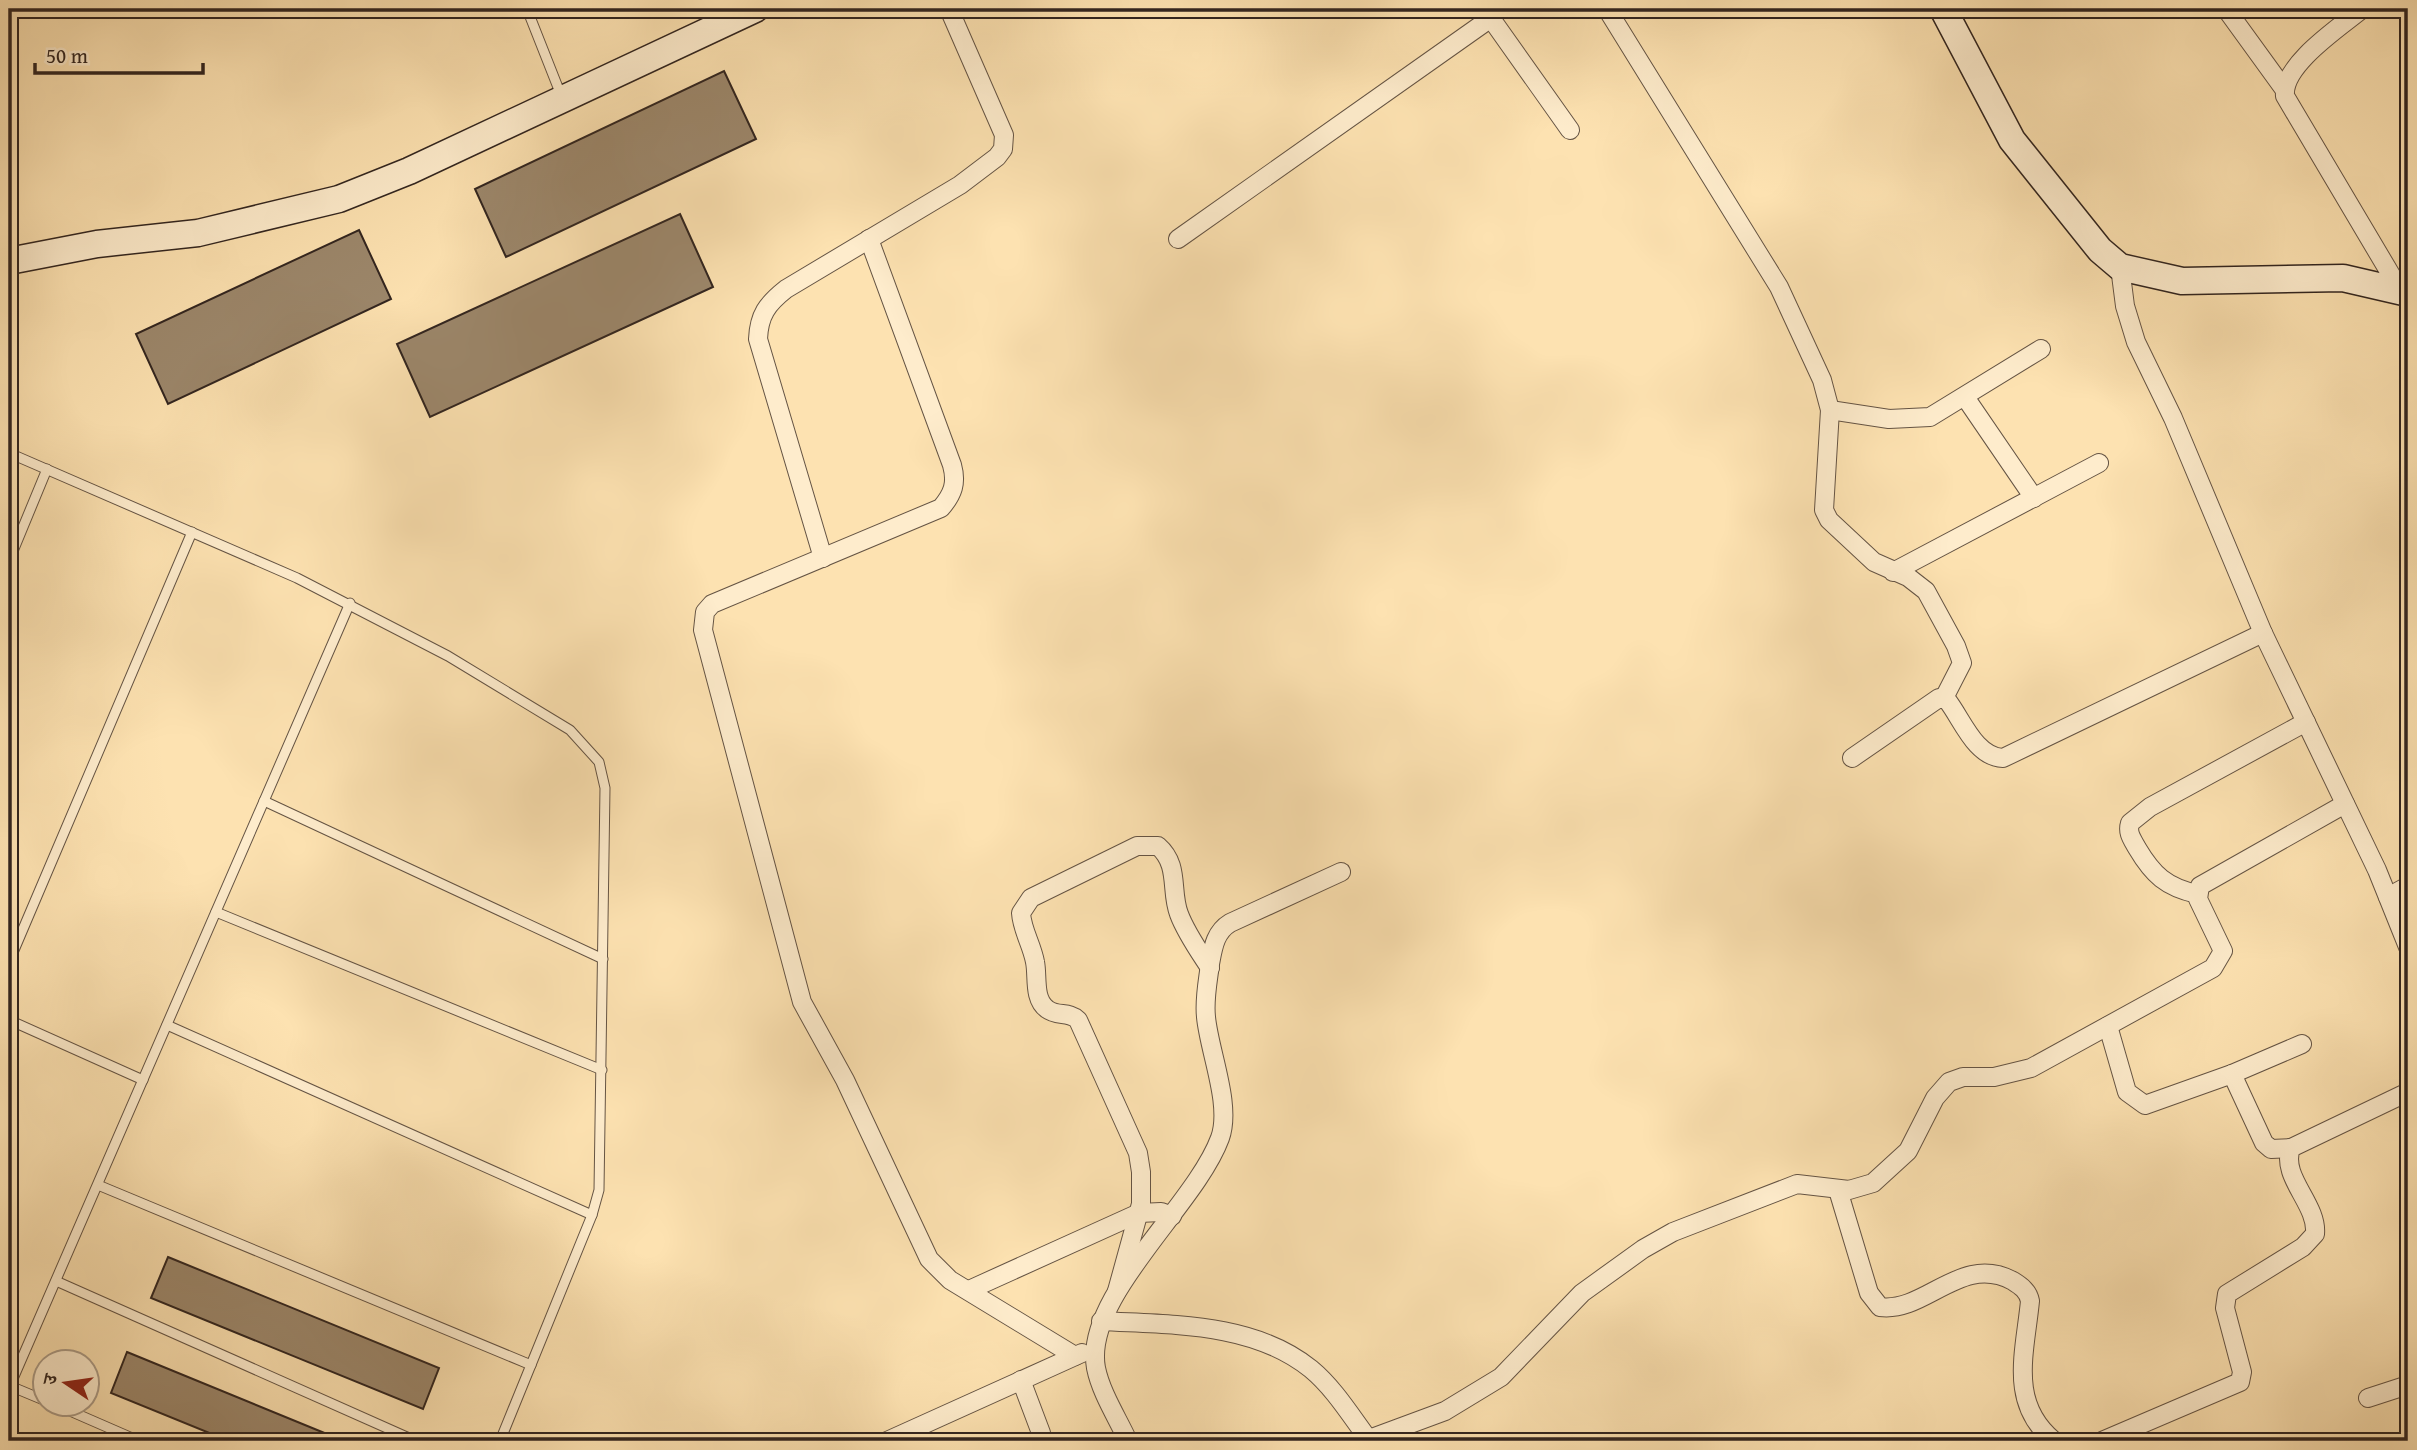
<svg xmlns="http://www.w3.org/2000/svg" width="2417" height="1450" font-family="'Gentium Book Plus','Noto Serif Devanagari',serif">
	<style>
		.building { fill: #9c876b; stroke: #32251f; stroke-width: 2 }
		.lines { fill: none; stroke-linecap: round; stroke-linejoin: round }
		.lane-casing { stroke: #655444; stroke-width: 11 }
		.street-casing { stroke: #655444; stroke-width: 20 }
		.secondary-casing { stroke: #32251f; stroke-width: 29 }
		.lane { stroke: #feeccc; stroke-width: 9 }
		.street { stroke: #feeccc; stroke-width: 18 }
		.secondary { stroke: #feeccc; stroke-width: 26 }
	</style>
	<rect width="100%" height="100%" fill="#fde2b1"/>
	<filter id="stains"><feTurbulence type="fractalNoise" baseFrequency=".00286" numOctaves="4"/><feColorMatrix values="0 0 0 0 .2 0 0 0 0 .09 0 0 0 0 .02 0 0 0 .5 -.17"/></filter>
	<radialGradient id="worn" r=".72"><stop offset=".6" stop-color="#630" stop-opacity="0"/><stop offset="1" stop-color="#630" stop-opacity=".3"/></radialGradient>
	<g class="building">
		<polygon points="724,71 756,139 506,257 475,189"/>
		<polygon points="680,214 713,287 430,417 397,344"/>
		<polygon points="359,230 391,299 168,404 136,334"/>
		<polygon points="168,1257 439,1368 423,1409 151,1298"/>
		<polygon points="127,1352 344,1441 229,1441 111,1393"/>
	</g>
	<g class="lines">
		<g class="lane-casing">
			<g id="lane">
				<polyline points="527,9 561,95"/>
				<polyline points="9,453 297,578 448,656 570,730 599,762 605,788 599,1190 592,1215 500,1441"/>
				<polyline points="9,561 47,469"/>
				<polyline points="264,801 603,959"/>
				<polyline points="216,912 602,1070"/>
				<polyline points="9,962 192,532"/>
				<polyline points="9,1020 143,1080"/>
				<polyline points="167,1025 592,1215"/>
				<polyline points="98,1185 531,1365"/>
				<polyline points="56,1281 416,1441"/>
				<polyline points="10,1386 46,1401"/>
				<polyline points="9,1388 350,603"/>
				<polyline points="54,1404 139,1441"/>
			</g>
		</g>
		<g class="street-casing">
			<g id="street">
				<polyline points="1607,9 1779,287 1822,380 1830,410 1824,510 1829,520 1874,562 1908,577 1926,591 1956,646 1962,663 1944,698"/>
				<polyline points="2226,9 2284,89"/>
				<path d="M 2362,9 C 2340,27 2282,65 2285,96 L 2400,290"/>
				<polyline points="1485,10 1570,130"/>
				<path d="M 869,239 L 952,465 C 957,483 953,494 941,508 L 712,604 L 705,612 L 703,630 L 802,1002 L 845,1080 L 929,1259 L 950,1280 L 1075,1356"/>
				<polyline points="1178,239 1491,18"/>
				<polyline points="2120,267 2125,306 2136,342 2173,418 2263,633 2377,870 2408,947"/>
				<polyline points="1965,397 2034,498"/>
				<polyline points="1830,410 1889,419 1930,417 2041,349"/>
				<path d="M 823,558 L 758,339 C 759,315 767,304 786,289 L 960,185 L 997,157 L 1003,149 L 1004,135 L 949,9"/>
				<polyline points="1893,572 2099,463"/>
				<path d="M 1852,758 L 1939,698 L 1947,700 C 1962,719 1975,757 2003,758 L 2263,633"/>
				<path d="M 2197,894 C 2166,887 2153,875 2137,848 C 2132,839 2127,833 2130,823 L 2150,807 L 2306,722"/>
				<polyline points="2388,897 2408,886"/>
				<polyline points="2108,1026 2127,1092 2145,1105 2232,1074 2302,1044"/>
				<polyline points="2232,1074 2264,1143 2271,1149 2291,1148"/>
				<path d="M 1838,1190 L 1869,1293 L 1880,1307 C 1926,1313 1961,1253 2013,1281 C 2021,1286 2028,1291 2030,1301 C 2025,1353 2008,1403 2054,1441"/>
				<polyline points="969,1290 1139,1213 1161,1212 1172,1216"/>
				<path d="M 1117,1291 L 1141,1204 L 1141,1172 L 1138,1153 L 1078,1020 C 1069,1011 1057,1017 1047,1009 C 1033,999 1038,976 1035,962 C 1032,945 1022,930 1021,913 L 1031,898 L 1137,846 L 1158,846 C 1180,865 1170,891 1179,914 C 1186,933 1199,951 1210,968"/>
				<path d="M 1101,1321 C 1171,1325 1253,1322 1311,1369 C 1334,1388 1351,1416 1369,1440"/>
				<polyline points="1021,1380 1041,1433 1041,1441"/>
				<polyline points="2368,1398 2408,1385"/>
				<polyline points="887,1441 1082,1353"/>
				<path d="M 1128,1441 C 1118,1419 1101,1393 1096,1368 C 1083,1297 1195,1206 1220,1138 C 1232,1105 1209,1051 1206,1017 C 1204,999 1208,981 1210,964 C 1213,948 1215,932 1230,923 L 1341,872"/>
				<polyline points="1364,1441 1445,1411 1501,1377 1582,1293 1643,1249 1673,1232 1797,1184 1849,1190 1873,1183 1908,1151 1935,1098 1949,1082 1963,1077 1994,1077 2031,1068 2213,968 2223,951 2198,899 2200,886 2345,804"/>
				<path d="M 2102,1441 L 2240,1382 L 2242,1372 L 2225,1308 L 2227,1294 L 2303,1247 L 2315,1234 C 2318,1204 2280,1177 2291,1148 L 2408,1092"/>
			</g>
		</g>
		<g class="secondary-casing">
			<g id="secondary">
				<polyline points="1943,9 2012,140 2100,250 2120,267 2182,281 2343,278 2408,293"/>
				<polyline points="9,261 97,244 198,233 339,199 409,171 755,9"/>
			</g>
		</g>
		<use href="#lane" class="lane"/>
		<use href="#street" class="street"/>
		<use href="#secondary" class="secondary"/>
	</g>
	<rect width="2417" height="1450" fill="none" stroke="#fde2b1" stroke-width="35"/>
	<rect x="10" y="10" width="2396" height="1429" fill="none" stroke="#32251f" stroke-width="3.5"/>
	<rect x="18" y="18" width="2382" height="1415" fill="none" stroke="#32251f" stroke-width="2"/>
	<g transform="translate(66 1383) rotate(283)"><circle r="33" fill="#feeccc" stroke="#ac9c87" stroke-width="2"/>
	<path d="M0-5L12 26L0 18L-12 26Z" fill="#8f2418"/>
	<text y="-10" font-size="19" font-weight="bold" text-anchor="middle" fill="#32251f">उ</text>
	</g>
	<path d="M35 63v10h168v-10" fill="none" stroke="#32251f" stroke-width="3.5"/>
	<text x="46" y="63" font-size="21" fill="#32251f" stroke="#feeccc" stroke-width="5" paint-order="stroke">50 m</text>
	<rect width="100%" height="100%" filter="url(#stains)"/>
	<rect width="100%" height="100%" fill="url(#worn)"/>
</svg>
